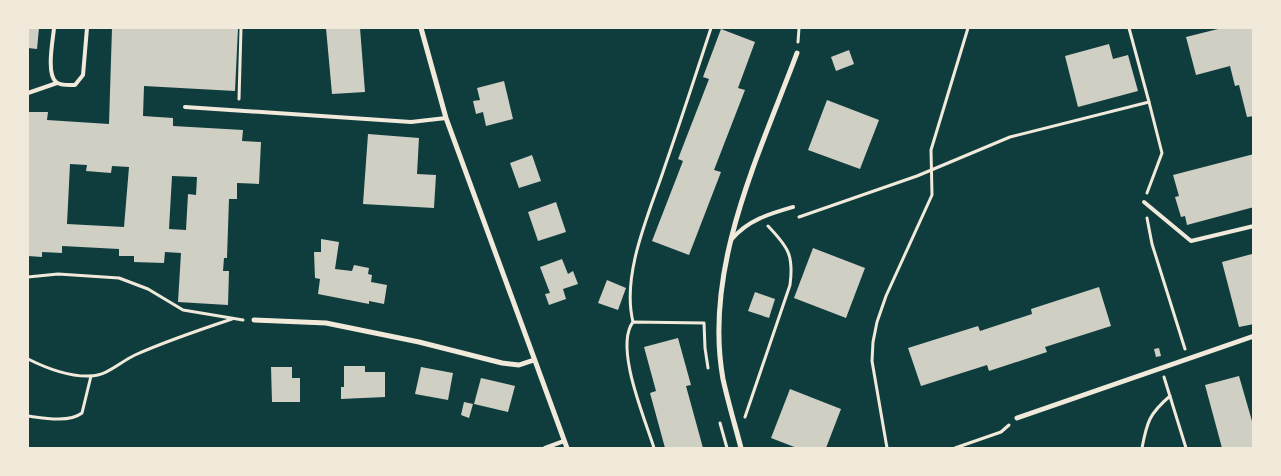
<svg xmlns="http://www.w3.org/2000/svg" width="1281" height="476" font-family="Overpass,sans-serif">
	<style>
		.building { fill: #cfcfc3; fill-rule: evenodd }
		.lines { fill: none; stroke-linecap: round; stroke-linejoin: round }
		.path { stroke: #f1e9da; stroke-width: 3 }
		.service { stroke: #f1e9da; stroke-width: 4 }
		.minor { stroke: #f1e9da; stroke-width: 5 }
	</style>
	<rect width="100%" height="100%" fill="#0f3d3e"/>
	<g class="building">
		<polygon points="28,28 39,28 37,49 28,48"/>
		<path d="M 112,28 L 238,28 L 235,91 L 144,86 L 143,116 L 173,118 L 173,126 L 243,130 L 242,141 L 261,142 L 259,184 L 237,183 L 237,199 L 229,199 L 227,258 L 224,258 L 223,271 L 229,271 L 228,305 L 178,302 L 181,253 L 165,252 L 164,263 L 134,262 L 134,256 L 119,256 L 119,249 L 62,246 L 62,253 L 42,252 L 42,257 L 28,256 L 28,112 L 48,112 L 47,120 L 109,124 ZM 70,164 L 87,165 L 86,171 L 111,173 L 112,166 L 129,167 L 124,227 L 67,224 ZM 172,176 L 197,177 L 196,195 L 188,194 L 186,230 L 169,229 Z"/>
		<polygon points="326,28 360,28 365,92 332,94"/>
		<polygon points="1222,28 1254,28 1254,116 1247,117 1239,85 1235,86 1230,66 1196,75 1186,37"/>
		<polygon points="721,29 755,42 738,88 745,90 714,170 721,172 689,255 652,241 683,161 678,159 709,79 703,77"/>
		<polygon points="1109,44 1113,59 1128,55 1138,91 1078,107 1065,56"/>
		<polygon points="849,50 854,64 836,71 831,57"/>
		<polygon points="504,81 513,119 486,126 483,112 476,114 473,101 480,100 477,88"/>
		<polygon points="827,100 879,120 860,169 808,150"/>
		<polygon points="368,134 419,138 417,174 436,175 434,208 363,204"/>
		<polygon points="1254,154 1254,207 1187,225 1185,216 1181,217 1175,197 1179,196 1173,175"/>
		<polygon points="532,155 541,181 519,188 510,163"/>
		<polygon points="556,202 566,232 538,241 528,212"/>
		<polygon points="321,239 339,242 335,269 352,271 354,265 369,268 368,274 372,275 371,282 387,285 384,304 369,301 369,304 318,294 320,279 315,278 314,252 321,252"/>
		<polygon points="813,248 865,268 846,318 794,298"/>
		<polygon points="1252,254 1254,260 1254,324 1239,327 1222,262"/>
		<polygon points="562,259 568,274 573,271 578,284 563,289 566,299 549,305 545,294 550,293 540,267"/>
		<polygon points="607,280 626,288 618,310 598,303"/>
		<polygon points="1099,287 1111,326 1045,347 1047,352 989,371 987,365 921,386 908,348 978,326 980,331 1032,314 1031,309"/>
		<polygon points="755,292 775,299 769,318 748,311"/>
		<polygon points="678,338 691,385 686,386 703,448 665,448 650,393 656,391 644,347"/>
		<polygon points="1159,348 1161,356 1156,357 1154,349"/>
		<polygon points="344,366 365,366 365,372 385,372 385,397 341,399 341,387 344,387"/>
		<polygon points="271,367 292,367 292,378 300,378 300,402 272,402"/>
		<polygon points="421,367 453,373 448,400 415,394"/>
		<polygon points="1239,376 1254,428 1254,448 1222,448 1205,385"/>
		<polygon points="481,378 515,386 508,412 474,404"/>
		<polygon points="790,389 841,409 826,448 797,448 771,438"/>
		<polygon points="464,402 473,404 469,418 461,415"/>
	</g>
	<g class="lines">
		<g class="path">
			<polyline points="798,42 799,28"/>
			<polyline points="239,99 241,28"/>
			<polyline points="1147,193 1162,153 1149,102"/>
			<polyline points="799,217 917,176 1010,137 1149,102 1129,28"/>
			<polyline points="1147,218 1152,244 1185,349"/>
			<polyline points="28,277 58,274 119,278 148,289 183,310 243,320"/>
			<path d="M 633,322 C 621,273 650,212 665,166 C 681,120 696,74 711,28"/>
			<path d="M 28,359 C 46,368 69,377 90,376 C 107,376 120,362 135,355 C 166,341 199,330 232,319"/>
			<polyline points="1164,377 1186,448"/>
			<path d="M 28,416 C 43,418 69,423 82,413 L 91,376"/>
			<path d="M 745,417 L 790,285 C 794,255 788,247 768,226"/>
			<polyline points="720,423 727,448"/>
			<path d="M 654,448 C 645,419 614,347 633,322 L 704,323 L 705,348 L 708,368"/>
			<polyline points="887,448 872,361 873,342 877,322 886,296 932,195 931,150 968,28"/>
			<polyline points="955,448 1001,432 1009,425"/>
			<path d="M 1142,448 C 1147,422 1149,414 1170,396"/>
		</g>
		<g class="service">
			<path d="M 54,28 C 53,40 46,73 56,82 C 61,86 69,85 75,85 L 83,75 L 87,28"/>
			<polyline points="28,93 57,83"/>
			<polyline points="185,107 411,122 446,118"/>
			<polyline points="1144,202 1191,241 1254,226"/>
			<path d="M 732,239 C 748,220 769,214 793,207"/>
			<polyline points="545,448 564,441"/>
		</g>
		<g class="minor">
			<polyline points="421,28 446,118 567,448"/>
			<polyline points="254,320 326,323 419,342 502,363 519,365 534,360"/>
			<polyline points="1017,418 1254,336"/>
			<path d="M 741,448 C 735,425 728,402 723,379 C 703,268 759,155 797,53"/>
		</g>
	</g>
	<rect width="1281" height="476" fill="none" stroke="#f1e9da" stroke-width="58"/>
</svg>
